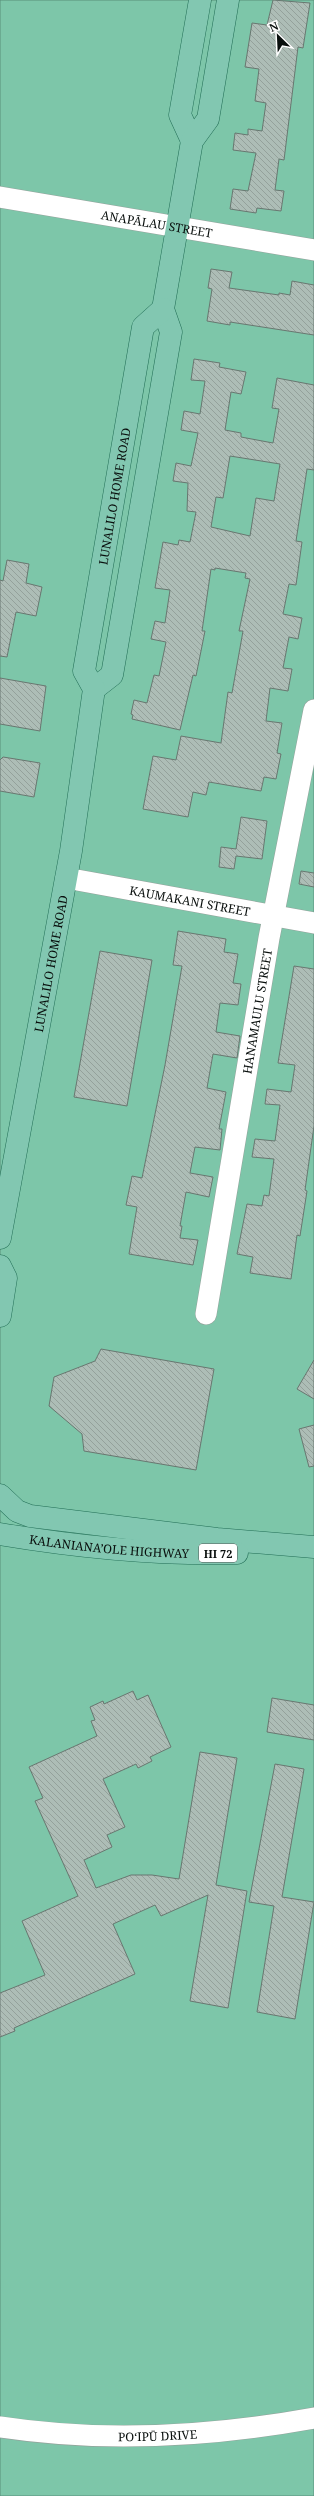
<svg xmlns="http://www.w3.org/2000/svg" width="314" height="2496" font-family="'Noto Serif',serif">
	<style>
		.water { fill: #7dc6a9; stroke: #5a8f7a }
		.building { fill: url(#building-back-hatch); stroke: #687770; fill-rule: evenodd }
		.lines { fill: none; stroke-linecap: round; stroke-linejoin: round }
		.minor-casing { stroke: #94a39c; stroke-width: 22 }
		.major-casing { stroke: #226e56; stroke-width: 23 }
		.minor { stroke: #fff; stroke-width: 21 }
		.major { stroke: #82c7b1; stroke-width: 22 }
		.labels { text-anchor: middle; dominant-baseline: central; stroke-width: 4; stroke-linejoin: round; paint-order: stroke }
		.shield { fill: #fff; stroke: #535756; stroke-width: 1 }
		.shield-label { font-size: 11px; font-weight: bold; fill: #090f0d }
		.street-label { font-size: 12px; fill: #090f0d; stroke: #fff }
	</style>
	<defs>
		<pattern id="building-back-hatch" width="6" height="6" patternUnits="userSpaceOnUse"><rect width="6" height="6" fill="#adbdb6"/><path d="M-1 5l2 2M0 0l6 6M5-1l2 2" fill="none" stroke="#94a19b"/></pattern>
	</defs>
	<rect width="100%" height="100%" fill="#e1f2eb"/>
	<rect class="water" x="0" y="0" width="314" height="2496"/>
	<g class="building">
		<polygon points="273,0 310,3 303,48 298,47 284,160 279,159 275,190 284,191 281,211 257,208 256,213 230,209 233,189 248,191 256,153 233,150 235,133 248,135 248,129 262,131 266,103 255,101 259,69 245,67 252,23 267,25"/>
		<polygon points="211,269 232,272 229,288 279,295 279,293 290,295 292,281 314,285 314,335 230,322 230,325 207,321 212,289 208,288"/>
		<path d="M 194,359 L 220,363 L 219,367 L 246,372 L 241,394 L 231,392 L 225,430 L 241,433 L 241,437 L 273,443 L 279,409 L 272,408 L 277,378 L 314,385 L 314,470 L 307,469 L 296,541 L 302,542 L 296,585 L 289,584 L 283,614 L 302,618 L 298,639 L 289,637 L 283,668 L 292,669 L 288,691 L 270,688 L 266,721 L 282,723 L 277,753 L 281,754 L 276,779 L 264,777 L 261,791 L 209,782 L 206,795 L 193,792 L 188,817 L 143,809 L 153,756 L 176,760 L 181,736 L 221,743 L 228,692 L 232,693 L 243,631 L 239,631 L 250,579 L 245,578 L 246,573 L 215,568 L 215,570 L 211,569 L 202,631 L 205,631 L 196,676 L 193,675 L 180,730 L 132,719 L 133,715 L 131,714 L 134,700 L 147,703 L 154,675 L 159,676 L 166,642 L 151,639 L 155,621 L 165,623 L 170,590 L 155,588 L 163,542 L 178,545 L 179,540 L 190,542 L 196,512 L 187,511 L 188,483 L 173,481 L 176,463 L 191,466 L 198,433 L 181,430 L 184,411 L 200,414 L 205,381 L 191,380 ZM 230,456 L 280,464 L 274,501 L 256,498 L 250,536 L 211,527 L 216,497 L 223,498 Z"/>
		<polygon points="7,560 29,564 26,583 42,587 36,616 16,612 7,657 0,656 0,580 3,581"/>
		<polygon points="0,678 46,686 40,731 0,724"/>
		<polygon points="3,757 40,763 34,797 0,791 0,760"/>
		<polygon points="241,817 267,821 262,859 236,856 234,869 219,867 221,847 236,849"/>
		<polygon points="301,871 314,873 314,887 299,884"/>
		<polygon points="178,931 226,939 224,952 238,954 233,983 241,984 238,1005 220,1003 216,1032 240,1036 237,1058 213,1054 207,1088 226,1092 219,1129 222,1129 220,1150 195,1147 190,1173 213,1177 209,1197 186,1192 180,1226 182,1226 180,1238 198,1240 193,1265 129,1254 137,1207 126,1205 132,1176 142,1178 165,1065 182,966 173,965"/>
		<polygon points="100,951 152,960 127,1106 74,1097"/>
		<polygon points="294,966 314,969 314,1126 305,1190 307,1191 300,1236 297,1235 291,1279 250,1273 253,1257 237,1254 247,1204 262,1206 264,1195 269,1196 274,1159 252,1157 255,1139 275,1141 280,1105 265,1104 267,1089 291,1092 295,1065 278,1063"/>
		<polygon points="101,1349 214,1369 196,1470 84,1451 82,1434 49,1406 54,1377 95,1361"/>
		<polygon points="314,1360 314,1399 297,1389"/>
		<polygon points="314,1425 314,1466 309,1467 299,1429"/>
		<polygon points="133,1691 137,1700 148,1695 171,1747 150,1757 152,1761 138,1768 136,1764 103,1779 125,1827 107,1835 112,1847 84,1860 96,1888 131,1875 152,1875 179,1879 200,1752 237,1758 216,1885 247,1891 228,2008 190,2001 208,1895 161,1916 155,1905 113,1924 135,1974 14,2028 15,2031 0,2037 0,1993 45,1975 22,1921 78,1896 35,1801 43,1798 29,1767 97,1736 91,1721 95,1720 90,1707 103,1701 104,1704"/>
		<polygon points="272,1698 314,1705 314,1740 267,1732"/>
		<polygon points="275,1764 304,1769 282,1897 314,1902 295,2019 257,2012 274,1906 249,1902"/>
	</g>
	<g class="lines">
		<g class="minor-casing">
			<g id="minor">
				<path id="s1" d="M 0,197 L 314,250"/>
				<path id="s2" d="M 66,878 L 314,923"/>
				<path id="s3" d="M 206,1314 L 269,938 L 314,710"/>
				<path id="s4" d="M 0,2427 C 105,2443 209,2437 314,2418"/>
			</g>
		</g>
		<g class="major-casing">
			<g id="major">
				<polyline points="192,141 180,115 200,0"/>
				<polyline points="94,689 112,675 171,332 163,309 192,141 208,119 228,0"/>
				<path id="s5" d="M 0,1238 L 71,851 L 94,689 L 84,671 L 143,327 L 163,309"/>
				<polyline points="0,1266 6,1278 0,1316"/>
				<polyline points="0,1495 17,1511 30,1516 217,1539 314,1547"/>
				<path id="s6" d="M 0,1534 C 78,1547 158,1555 237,1553"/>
			</g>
		</g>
		<use href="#minor" class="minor"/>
		<use href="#major" class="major"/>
	</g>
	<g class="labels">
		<rect class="shield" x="199" y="1544" width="38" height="18" rx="3"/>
		<g class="shield-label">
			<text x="218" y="1553">HI 72</text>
		</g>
		<g class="street-label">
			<text stroke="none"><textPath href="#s1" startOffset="159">ANAPĀLAU STREET</textPath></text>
			<text stroke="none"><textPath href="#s5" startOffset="755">LUNALILO HOME ROAD</textPath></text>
			<text stroke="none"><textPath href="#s2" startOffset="126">KAUMAKANI STREET</textPath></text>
			<text stroke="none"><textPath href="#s5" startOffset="279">LUNALILO HOME ROAD</textPath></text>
			<text stroke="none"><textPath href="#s3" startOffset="307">HANAMAULU STREET</textPath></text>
			<text stroke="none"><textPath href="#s6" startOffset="110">KALANIANA’OLE HIGHWAY</textPath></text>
			<text stroke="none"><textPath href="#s4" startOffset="158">PO‘IPŪ DRIVE</textPath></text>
		</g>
	</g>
	<g transform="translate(278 36) rotate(336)" stroke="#ffffff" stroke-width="3" paint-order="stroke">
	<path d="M0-3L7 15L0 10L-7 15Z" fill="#090f0d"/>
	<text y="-6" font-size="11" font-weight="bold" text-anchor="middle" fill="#090f0d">N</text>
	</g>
</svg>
